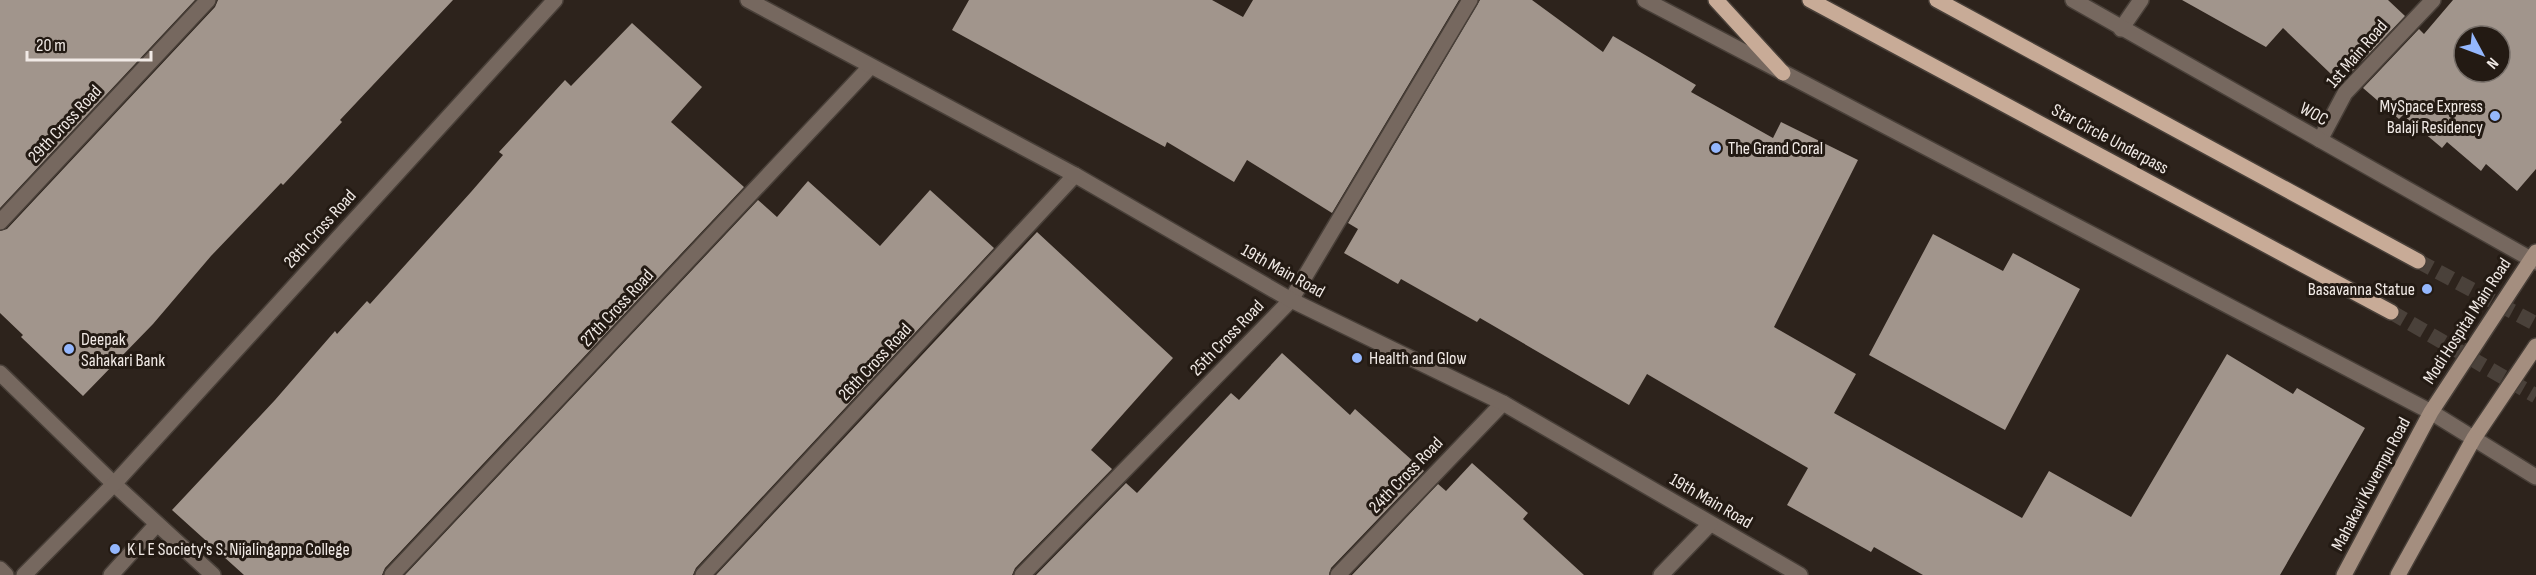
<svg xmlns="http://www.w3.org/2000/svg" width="2536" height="575" font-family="'Sofia Sans Condensed',sans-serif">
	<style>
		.building { fill: #a1958c; fill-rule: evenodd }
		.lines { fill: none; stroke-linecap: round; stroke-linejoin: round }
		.primary-tunnel { stroke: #4a413a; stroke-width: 15; stroke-dasharray: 15 8; stroke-linecap: butt }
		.service-casing { stroke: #483f38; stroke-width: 18 }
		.minor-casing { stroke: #483f38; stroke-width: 18 }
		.tertiary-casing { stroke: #483f38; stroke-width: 18 }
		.secondary-casing { stroke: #483f38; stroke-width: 18 }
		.primary-casing { stroke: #483f38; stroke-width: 18 }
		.service { stroke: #76685f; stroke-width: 15 }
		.minor { stroke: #76685f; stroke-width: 15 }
		.tertiary { stroke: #76685f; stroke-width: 15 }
		.secondary { stroke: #a48e7f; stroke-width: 15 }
		.primary { stroke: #c8ab97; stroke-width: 15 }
		.poi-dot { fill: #94b7fd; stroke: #231a13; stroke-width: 2 }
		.labels { text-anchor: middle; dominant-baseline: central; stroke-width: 6; stroke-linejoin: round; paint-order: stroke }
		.street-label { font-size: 18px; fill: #f1eae6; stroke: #231a13 }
		.poi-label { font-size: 18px; fill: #f1eae6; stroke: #231a13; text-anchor: start }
	</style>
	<rect width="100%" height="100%" fill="#2d231c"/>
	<g class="building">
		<polygon points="0,0 195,0 0,208"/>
		<polygon points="218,0 453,0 340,120 342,122 315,151 283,185 281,183 211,256 153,324 83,396 21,337 23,335 0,313 0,231 7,229 215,7"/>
		<polygon points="969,0 1212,0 1243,17 1253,0 1459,0 1332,213 1247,160 1234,182 1167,142 1165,147 952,30"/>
		<polygon points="1480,0 1532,0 1603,52 1613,36 1696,85 1691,92 1773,138 1781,122 1858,160 1774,327 1856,374 1834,413 2022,518 2049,471 2131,517 2227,354 2293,394 2297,388 2365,428 2280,575 1923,575 1874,547 1871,552 1787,505 1808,468 1647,374 1629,405 1480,318 1477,322 1401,279 1398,284 1344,253 1358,229 1348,223"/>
		<polygon points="2182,0 2388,0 2405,16 2349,75 2339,66 2331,74 2283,28 2266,47"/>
		<path d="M 2453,0 L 2536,0 L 2536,169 L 2517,191 L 2486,164 L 2481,171 L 2447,142 L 2442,148 L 2403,115 L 2399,119 L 2363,88 L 2419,29 L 2424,34 ZM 2464,36 L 2500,36 L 2500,72 L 2464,72 Z"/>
		<polygon points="632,23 702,87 671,122 744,187 385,568 382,575 244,575 172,510 275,400 335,331 337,334 367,301 370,304 471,192 503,155 499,152 565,80 571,86"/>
		<polygon points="808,181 880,246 930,190 994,248 696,568 693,575 405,575 758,200 777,217"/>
		<polygon points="1037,232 1173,358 1091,450 1112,469 1015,568 1012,575 716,575"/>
		<polygon points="1933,234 2003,271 2013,253 2080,289 2005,430 1869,355"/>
		<polygon points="1282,353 1350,415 1355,409 1424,471 1331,568 1329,575 1036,575 1126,483 1137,493 1231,393 1239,400"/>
		<polygon points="1472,463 1528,513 1523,519 1584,575 1352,575 1438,484 1446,491"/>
	</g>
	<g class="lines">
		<g class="primary-tunnel">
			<polyline points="2418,261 2536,324"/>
			<polyline points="2391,312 2536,396"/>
		</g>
		<g class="service-casing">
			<g id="service">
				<polyline points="0,569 6,575"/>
				<polyline points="111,575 157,524"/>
			</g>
		</g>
		<g class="minor-casing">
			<g id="minor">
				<polyline points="2121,29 2141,0"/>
				<polyline points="2320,140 2345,93 2433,0"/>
				<polyline points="0,222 208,0"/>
				<polyline points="114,484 213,575"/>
				<polyline points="392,575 870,67"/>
				<polyline points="703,575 1075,175"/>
				<polyline points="1022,575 1291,300 1470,0"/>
				<polyline points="1338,575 1503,403"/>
			</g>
		</g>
		<g class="tertiary-casing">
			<g id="tertiary">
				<polyline points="748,0 1075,175 1291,300 1503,403 1800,575"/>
				<polyline points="1645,0 2431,412 2536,477"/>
				<polyline points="2073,0 2536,262"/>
				<polyline points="0,373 114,484"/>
				<polyline points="24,575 114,484 555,0"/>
				<polyline points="1661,575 1710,524"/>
			</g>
		</g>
		<g class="secondary-casing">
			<g id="secondary">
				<polyline points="2344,575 2431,412 2536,252"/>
				<polyline points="2398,575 2474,438 2536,346"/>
			</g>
		</g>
		<g class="primary-casing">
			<g id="primary">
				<polyline points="1716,0 1783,73"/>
				<polyline points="1810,0 2391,312"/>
				<polyline points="1937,0 2418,261"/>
			</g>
		</g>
		<use href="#service" class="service"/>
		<use href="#minor" class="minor"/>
		<use href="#tertiary" class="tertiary"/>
		<use href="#secondary" class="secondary"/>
		<use href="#primary" class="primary"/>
	</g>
	<g class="poi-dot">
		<circle cx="2495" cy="116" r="6"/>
		<circle cx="1716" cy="148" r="6"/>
		<circle cx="2427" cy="289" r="6"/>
		<circle cx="69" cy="349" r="6"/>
		<circle cx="1357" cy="358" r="6"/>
		<circle cx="115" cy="549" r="6"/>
	</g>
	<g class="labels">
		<g class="street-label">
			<text transform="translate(2357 54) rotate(-49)">1st Main Road</text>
			<text transform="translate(2314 114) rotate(29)">WOC</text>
			<text transform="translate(65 124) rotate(-47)">29th Cross Road</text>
			<text transform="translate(2110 139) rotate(28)">Star Circle Underpass</text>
			<text transform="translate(320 229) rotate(-48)">28th Cross Road</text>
			<text transform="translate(1283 271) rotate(29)">19th Main Road</text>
			<text transform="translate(617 308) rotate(-47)">27th Cross Road</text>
			<text transform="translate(2467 321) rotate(-57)">Modi Hospital Main Road</text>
			<text transform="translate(1227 338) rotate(-46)">25th Cross Road</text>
			<text transform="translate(875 362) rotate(-47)">26th Cross Road</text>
			<text transform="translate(1406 475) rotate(-46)">24th Cross Road</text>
			<text transform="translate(2371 484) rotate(-62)">Mahakavi Kuvempu Road</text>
			<text transform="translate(1711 501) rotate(30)">19th Main Road</text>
		</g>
		<g class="poi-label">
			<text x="2483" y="106" text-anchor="end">MySpace Express<tspan x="2483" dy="21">Balaji Residency</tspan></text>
			<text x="1728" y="148">The Grand Coral</text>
			<text x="2415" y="289" text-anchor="end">Basavanna Statue</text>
			<text x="81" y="339">Deepak<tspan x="81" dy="21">Sahakari Bank</tspan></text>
			<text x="1369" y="358">Health and Glow</text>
			<text x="127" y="549">K L E Society's S. Nijalingappa College</text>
		</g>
	</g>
	<g transform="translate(2482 54) rotate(131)"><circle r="28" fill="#231a13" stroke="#756d67" stroke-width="1.5"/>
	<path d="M0-4.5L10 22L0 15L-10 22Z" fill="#94b7fd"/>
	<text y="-9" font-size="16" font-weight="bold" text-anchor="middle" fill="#f1eae6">N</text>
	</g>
	<path d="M27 51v9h124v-9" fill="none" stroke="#f1eae6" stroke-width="3"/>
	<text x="36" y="51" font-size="18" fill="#f1eae6" stroke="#231a13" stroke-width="4.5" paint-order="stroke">20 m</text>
</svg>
